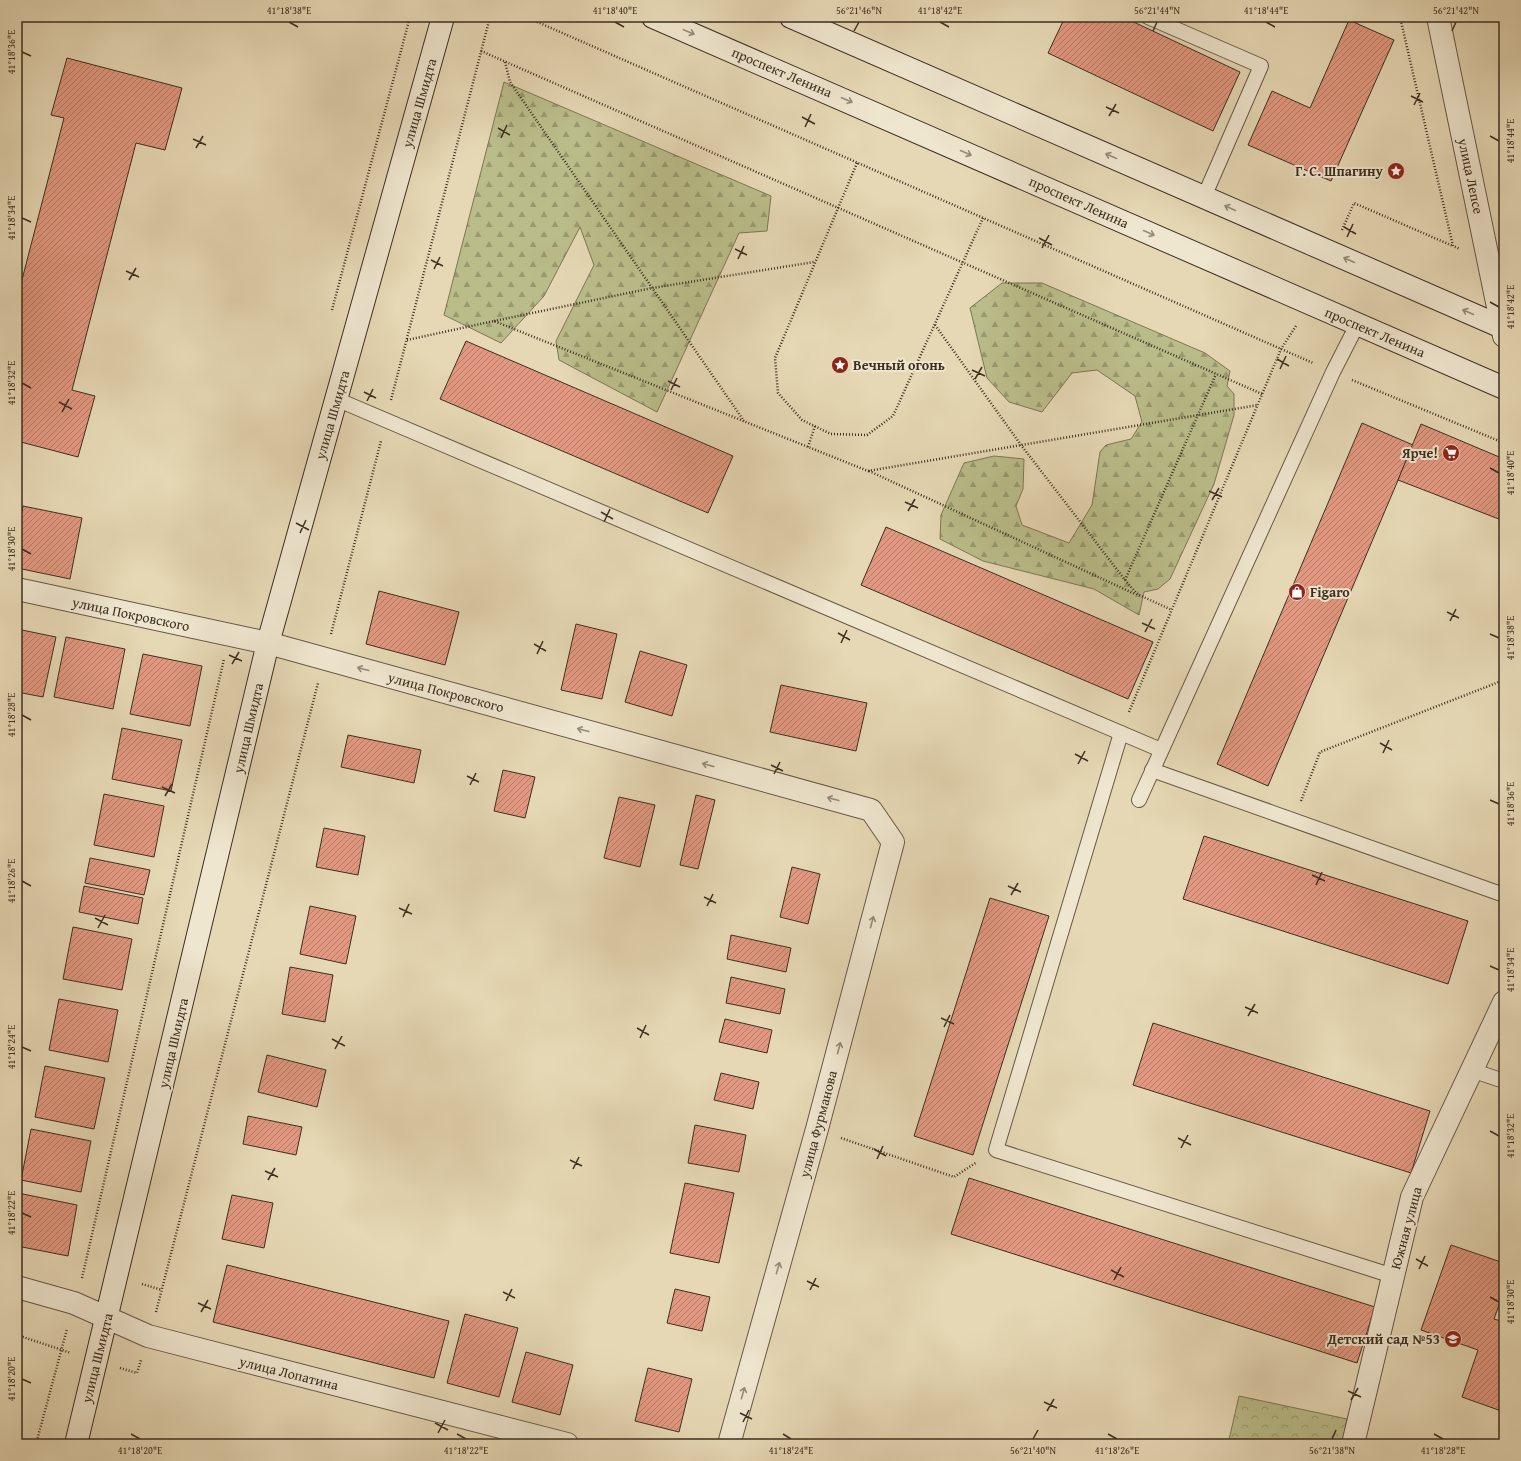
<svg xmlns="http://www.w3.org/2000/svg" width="1521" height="1461" font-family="'Gentium Book Plus',serif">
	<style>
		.forest { fill: url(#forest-firs); stroke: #7c7655 }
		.park { fill: url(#park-crowns); stroke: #7c7655 }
		.building { fill: url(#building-hatch); stroke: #3d2f20 }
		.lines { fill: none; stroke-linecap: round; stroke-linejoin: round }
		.service-casing { stroke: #675945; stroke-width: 16 }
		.minor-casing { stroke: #675945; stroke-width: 24 }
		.secondary-casing { stroke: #3d2f20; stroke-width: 24 }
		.path { stroke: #3d2f20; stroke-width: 2.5; stroke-dasharray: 1 2; stroke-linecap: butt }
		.service { stroke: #efe6cf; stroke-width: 14 }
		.minor { stroke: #efe6cf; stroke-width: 22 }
		.secondary { stroke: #efe6cf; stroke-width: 22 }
		.oneway { stroke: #968a78 }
		.ticks { fill: none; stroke: #3d2f20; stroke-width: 1.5 }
		.labels { text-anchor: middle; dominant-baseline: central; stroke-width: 4; stroke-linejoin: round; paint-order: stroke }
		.street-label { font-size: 14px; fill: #3d2f20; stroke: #efe6cf }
		.poi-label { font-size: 14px; font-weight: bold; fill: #3d2f20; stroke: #efe6cf; text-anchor: end }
		.neatline { fill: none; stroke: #3d2f20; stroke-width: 1.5 }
		.ticks-label { font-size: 10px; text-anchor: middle; fill: #3d2f20 }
	</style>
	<defs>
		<pattern id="forest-firs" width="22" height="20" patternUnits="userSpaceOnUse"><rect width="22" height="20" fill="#babd8a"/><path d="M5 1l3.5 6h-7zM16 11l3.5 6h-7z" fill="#989a70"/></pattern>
		<pattern id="park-crowns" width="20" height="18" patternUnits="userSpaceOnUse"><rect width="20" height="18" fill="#babd8a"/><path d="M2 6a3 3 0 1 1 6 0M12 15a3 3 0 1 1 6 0" fill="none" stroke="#989a70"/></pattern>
		<pattern id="building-hatch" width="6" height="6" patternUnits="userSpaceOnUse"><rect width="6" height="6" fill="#e29880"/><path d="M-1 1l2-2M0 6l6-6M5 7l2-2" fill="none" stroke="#b87c68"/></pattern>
	</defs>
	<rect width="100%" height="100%" fill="#e6d8b5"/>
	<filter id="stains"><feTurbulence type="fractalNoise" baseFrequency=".005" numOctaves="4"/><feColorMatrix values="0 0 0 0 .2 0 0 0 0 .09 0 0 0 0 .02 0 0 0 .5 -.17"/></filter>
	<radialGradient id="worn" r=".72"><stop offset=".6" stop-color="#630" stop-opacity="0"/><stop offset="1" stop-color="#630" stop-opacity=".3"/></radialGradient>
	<g class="forest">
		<polygon points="504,82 771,196 767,231 739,233 657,412 559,360 556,341 594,265 580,227 544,296 501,343 444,315"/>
		<polygon points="1002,283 1042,283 1205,353 1230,371 1227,386 1234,394 1234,415 1214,484 1170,579 1158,589 1144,592 1139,615 1094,589 983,561 940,539 941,515 964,463 994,456 1024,459 1023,489 1016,506 1022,525 1069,543 1092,505 1100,452 1106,445 1131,439 1142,422 1135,396 1097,370 1072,373 1042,412 1009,402 987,378 970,308"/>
	</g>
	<polygon class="park" points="1239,1396 1347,1419 1342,1444 1228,1444"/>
	<g class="building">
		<polygon points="1065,17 1123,17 1240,72 1213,131 1048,53"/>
		<polygon points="1349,20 1394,40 1331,181 1248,145 1272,91 1310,108"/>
		<polygon points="67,58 182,88 165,150 136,143 72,390 95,396 78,457 17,441 17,299 64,118 51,115"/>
		<polygon points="466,341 733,456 708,513 440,399"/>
		<polygon points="1362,423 1413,445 1268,786 1217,764"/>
		<polygon points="1421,424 1504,459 1504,521 1398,480"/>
		<polygon points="23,506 82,518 70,579 17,568 17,535"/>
		<polygon points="886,527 1153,642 1128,699 861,585"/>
		<polygon points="379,591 459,612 445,665 366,644"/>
		<polygon points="576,624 617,634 602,699 561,690"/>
		<polygon points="17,629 56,637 43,697 17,692"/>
		<polygon points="66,637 125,649 113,709 54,697"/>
		<polygon points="640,651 687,665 672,716 625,702"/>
		<polygon points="143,654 202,666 190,726 130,714"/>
		<polygon points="781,685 867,703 856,751 770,732"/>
		<polygon points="122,728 182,740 171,791 112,779"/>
		<polygon points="348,735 421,750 414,783 341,767"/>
		<polygon points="503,770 535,777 525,818 494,811"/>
		<polygon points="104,794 164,806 154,857 94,845"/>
		<polygon points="696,795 715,800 698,869 680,865"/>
		<polygon points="619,797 655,805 640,867 604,858"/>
		<polygon points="324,828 365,836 358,875 316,867"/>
		<polygon points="1204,836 1468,921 1448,984 1183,899"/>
		<polygon points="90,858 150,870 144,895 85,883"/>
		<polygon points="792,867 820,874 808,924 780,917"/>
		<polygon points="84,886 143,898 138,924 79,912"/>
		<polygon points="990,898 1049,916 973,1155 914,1136"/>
		<polygon points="310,906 356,916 346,964 300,954"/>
		<polygon points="73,927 132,939 122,990 63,979"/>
		<polygon points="731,935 791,948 786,972 727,959"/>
		<polygon points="290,967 333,975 325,1022 282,1014"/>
		<polygon points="731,977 785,989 780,1014 726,1003"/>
		<polygon points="59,999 118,1010 108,1062 49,1050"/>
		<polygon points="725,1019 772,1030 767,1053 719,1042"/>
		<polygon points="1153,1023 1430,1111 1411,1173 1133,1085"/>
		<polygon points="267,1055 326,1070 317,1107 258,1092"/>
		<polygon points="45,1066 105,1078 94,1129 35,1117"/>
		<polygon points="721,1073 759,1082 753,1109 714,1100"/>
		<polygon points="248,1116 302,1127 296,1155 243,1144"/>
		<polygon points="695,1125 746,1135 739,1172 688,1163"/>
		<polygon points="31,1129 91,1141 81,1192 21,1180"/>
		<polygon points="969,1178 1375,1307 1357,1363 951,1234"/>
		<polygon points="685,1183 734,1193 719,1263 670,1253"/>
		<polygon points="18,1193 77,1205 68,1256 17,1246"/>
		<polygon points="232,1195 273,1203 264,1248 222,1239"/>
		<polygon points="1451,1245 1504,1263 1504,1291 1494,1319 1504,1322 1504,1412 1462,1397 1478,1350 1421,1330"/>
		<polygon points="227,1265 449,1321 434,1378 213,1322"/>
		<polygon points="675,1289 710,1297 702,1331 667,1323"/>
		<polygon points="465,1314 518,1328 499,1397 447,1383"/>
		<polygon points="526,1352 573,1365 560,1415 512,1402"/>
		<polygon points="648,1368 692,1379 679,1432 635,1421"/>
	</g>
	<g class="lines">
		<g class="service-casing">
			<g id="service">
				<polyline points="1148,17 1261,66 1204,197"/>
				<polyline points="336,399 1161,750"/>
				<polyline points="1121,733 996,1150 1393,1276"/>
				<polyline points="1152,770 1504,895"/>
				<polyline points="1139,800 1333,372 1357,325"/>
				<polyline points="1471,1070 1504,1081"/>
			</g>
		</g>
		<g class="minor-casing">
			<g id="minor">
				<polyline points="1438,17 1504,336"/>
				<polyline points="17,589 268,643 871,810 893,842 817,1129 729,1444"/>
				<polyline points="17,1287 74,1303 148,1336 567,1444"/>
				<polyline points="1353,1444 1412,1197 1504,1002"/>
			</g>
		</g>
		<g class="secondary-casing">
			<g id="secondary">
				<polyline points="653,17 1504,388"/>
				<polyline points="791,17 1504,328"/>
				<polyline points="76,1444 268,643 443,17"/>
			</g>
		</g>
		<g class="path">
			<polyline points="526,17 1313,363"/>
			<polyline points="1400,17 1453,246 1460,249"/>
			<polyline points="481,51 1262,394"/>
			<polyline points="505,62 510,82 744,421"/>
			<polyline points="857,163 775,358 778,393 802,420 831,434 867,435 893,416 983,218"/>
			<polyline points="1342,230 1354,203 1453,246"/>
			<polyline points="332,310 410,17"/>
			<polyline points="494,321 652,288 814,262"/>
			<polyline points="935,325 1021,445 1125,580 1137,594 1172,610"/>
			<polyline points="407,340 494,321 868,471 1258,405"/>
			<polyline points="1352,380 1504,443"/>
			<polyline points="391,400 490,17"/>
			<polyline points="808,447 815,426"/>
			<polyline points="869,471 1135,594"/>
			<polyline points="1125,580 1216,374"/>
			<polyline points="331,634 381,441"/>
			<polyline points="1129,712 1281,349 1296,326"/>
			<polyline points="1301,801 1320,752 1504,680"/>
			<polyline points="841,1138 954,1177 977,1162"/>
			<polyline points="82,1278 224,659"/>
			<polyline points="142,1284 162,1290"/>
			<polyline points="156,1312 318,683"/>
			<polyline points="17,1335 71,1353"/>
			<polyline points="120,1368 137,1373 141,1360"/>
			<polyline points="17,1438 33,1444"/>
			<polyline points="36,1444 67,1329"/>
		</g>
		<use href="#service" class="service"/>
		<use href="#minor" class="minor"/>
		<use href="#secondary" class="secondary"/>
	</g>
	<defs><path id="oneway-shaft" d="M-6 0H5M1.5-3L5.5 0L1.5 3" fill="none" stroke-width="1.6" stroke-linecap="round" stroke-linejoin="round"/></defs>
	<g class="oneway">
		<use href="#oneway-shaft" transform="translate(689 32) rotate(23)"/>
		<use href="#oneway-shaft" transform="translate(847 100) rotate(23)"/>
		<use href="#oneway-shaft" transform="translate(966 153) rotate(24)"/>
		<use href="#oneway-shaft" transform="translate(1111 156) rotate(-156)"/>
		<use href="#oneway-shaft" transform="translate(1230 208) rotate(-156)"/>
		<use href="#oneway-shaft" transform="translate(1149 233) rotate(24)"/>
		<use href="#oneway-shaft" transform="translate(1349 260) rotate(-156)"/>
		<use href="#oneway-shaft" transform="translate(1468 312) rotate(-156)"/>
		<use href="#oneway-shaft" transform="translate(363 669) rotate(-165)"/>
		<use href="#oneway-shaft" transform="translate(583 730) rotate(-165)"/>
		<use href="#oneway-shaft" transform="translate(708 765) rotate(-165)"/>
		<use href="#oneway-shaft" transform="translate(833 799) rotate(-165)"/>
		<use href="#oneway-shaft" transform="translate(872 922) rotate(-75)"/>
		<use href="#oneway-shaft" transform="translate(839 1048) rotate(-75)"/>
		<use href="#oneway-shaft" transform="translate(778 1268) rotate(-74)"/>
		<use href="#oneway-shaft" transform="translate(743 1393) rotate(-74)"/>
	</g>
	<path class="ticks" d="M 289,22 L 298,27M 615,22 L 624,27M 940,22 L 949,27M 1266,22 L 1275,27M 854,31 L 859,22M 1153,31 L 1157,22M 1452,31 L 1456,22M 22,52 L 31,56M 1411,96 L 1423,102M 1414,105 L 1420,93M 1106,107 L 1119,113M 1109,116 L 1116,104M 802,117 L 815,124M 805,127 L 811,114M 498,128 L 510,135M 1490,136 L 1499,141M 501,138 L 507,125M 193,139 L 206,145M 196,148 L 203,136M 22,218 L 31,222M 1344,227 L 1356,234M 1347,237 L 1353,224M 1039,238 L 1052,245M 1042,248 L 1049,235M 735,249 L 747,255M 738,259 L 744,246M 431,260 L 443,266M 434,269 L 440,257M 126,271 L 139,277M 129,280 L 136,268M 1490,302 L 1499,307M 1277,359 L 1289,366M 1280,369 L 1286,356M 972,370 L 985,376M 975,379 L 982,367M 668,381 L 680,387M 22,383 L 31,388M 671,390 L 677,378M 364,392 L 376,398M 367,401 L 373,389M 59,402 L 72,409M 62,412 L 69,399M 1490,468 L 1499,473M 1209,491 L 1222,497M 1212,500 L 1219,488M 905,502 L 918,508M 908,511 L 915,499M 601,512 L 613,519M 604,522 L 610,509M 296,523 L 309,530M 300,533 L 306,520M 22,549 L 31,554M 1447,612 L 1459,618M 1450,621 L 1456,609M 1142,623 L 1155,629M 1145,632 L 1152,619M 838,633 L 850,640M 1490,634 L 1499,638M 841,643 L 847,630M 534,644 L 546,651M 537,654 L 543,641M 229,655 L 242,661M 232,664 L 239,652M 22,715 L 31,720M 1380,743 L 1392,750M 1383,753 L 1389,740M 1075,754 L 1088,761M 1078,764 L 1085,751M 771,765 L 783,771M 774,774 L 780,762M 467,776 L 479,782M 470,785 L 476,773M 162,787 L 175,793M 165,796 L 172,784M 1490,800 L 1499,804M 1312,875 L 1325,881M 22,881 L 31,886M 1316,885 L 1322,872M 1008,886 L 1021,892M 1011,895 L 1018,883M 704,897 L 716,903M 707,906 L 713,894M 399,908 L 412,914M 403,917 L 409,904M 95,918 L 108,925M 98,928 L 105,915M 1490,966 L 1499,970M 1245,1007 L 1258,1013M 1248,1016 L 1255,1004M 941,1018 L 954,1024M 944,1027 L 950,1015M 637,1028 L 649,1035M 640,1038 L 646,1025M 332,1039 L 345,1046M 22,1047 L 31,1051M 335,1049 L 342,1036M 1490,1131 L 1499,1136M 1178,1138 L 1191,1145M 1181,1148 L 1188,1135M 874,1149 L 886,1156M 877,1159 L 883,1146M 570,1160 L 582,1166M 573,1169 L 579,1157M 265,1171 L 278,1177M 268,1180 L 275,1168M 22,1213 L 31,1217M 1416,1259 L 1428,1266M 1419,1269 L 1425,1256M 1111,1270 L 1124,1277M 1114,1280 L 1121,1267M 807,1281 L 819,1287M 810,1290 L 816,1278M 503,1292 L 515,1298M 1490,1297 L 1499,1302M 506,1301 L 512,1289M 198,1303 L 211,1309M 201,1312 L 208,1300M 22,1379 L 31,1383M 1348,1391 L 1361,1397M 1351,1400 L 1358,1388M 1044,1402 L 1057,1408M 1047,1411 L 1054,1399M 740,1413 L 752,1419M 743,1422 L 749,1410M 435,1423 L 448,1430M 438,1433 L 445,1420M 131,1434 L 140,1439M 457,1434 L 466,1439M 783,1434 L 791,1439M 1108,1434 L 1117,1439M 1434,1434 L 1443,1439M 1033,1439 L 1038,1430M 1332,1439 L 1336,1430"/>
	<defs>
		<g id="sight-disc" transform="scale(0.9)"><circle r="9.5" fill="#8f2418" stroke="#efe6cf"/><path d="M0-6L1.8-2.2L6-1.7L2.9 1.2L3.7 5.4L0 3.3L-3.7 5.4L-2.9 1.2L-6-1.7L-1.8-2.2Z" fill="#fff"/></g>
		<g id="supermarket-disc" transform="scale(0.9)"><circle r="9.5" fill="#8f2418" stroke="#efe6cf"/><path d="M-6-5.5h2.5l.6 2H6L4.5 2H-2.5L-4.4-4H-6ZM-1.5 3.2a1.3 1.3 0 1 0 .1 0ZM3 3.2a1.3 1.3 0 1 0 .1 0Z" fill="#fff"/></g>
		<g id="shop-disc" transform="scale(0.9)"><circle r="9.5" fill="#8f2418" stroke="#efe6cf"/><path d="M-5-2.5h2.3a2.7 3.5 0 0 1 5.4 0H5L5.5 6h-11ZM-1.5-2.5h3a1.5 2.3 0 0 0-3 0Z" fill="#fff"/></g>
		<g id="school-disc" transform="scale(0.9)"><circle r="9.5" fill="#8f2418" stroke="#efe6cf"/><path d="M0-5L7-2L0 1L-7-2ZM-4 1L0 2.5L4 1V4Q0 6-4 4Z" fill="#fff"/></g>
	</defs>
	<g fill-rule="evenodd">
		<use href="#sight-disc" x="1396" y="171"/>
		<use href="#sight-disc" x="840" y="365"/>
		<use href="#supermarket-disc" x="1451" y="453"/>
		<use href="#shop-disc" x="1297" y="592"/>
		<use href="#school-disc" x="1453" y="1339"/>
	</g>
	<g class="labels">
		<g class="street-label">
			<text transform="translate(782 72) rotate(23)">проспект Ленина</text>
			<text transform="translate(419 103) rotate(-74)">улица Шмидта</text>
			<text transform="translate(1471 176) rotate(78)">улица Лепсе</text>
			<text transform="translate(1079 202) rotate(24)">проспект Ленина</text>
			<text transform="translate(1375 332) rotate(23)">проспект Ленина</text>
			<text transform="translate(332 415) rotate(-74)">улица Шмидта</text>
			<text transform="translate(131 614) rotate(12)">улица Покровского</text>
			<text transform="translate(446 692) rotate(15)">улица Покровского</text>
			<text transform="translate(248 728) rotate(-77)">улица Шмидта</text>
			<text transform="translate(173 1043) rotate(-77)">улица Шмидта</text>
			<text transform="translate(818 1124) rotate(-75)">улица Фурманова</text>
			<text transform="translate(1406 1228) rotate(-75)">Южная улица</text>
			<text transform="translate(97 1358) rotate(-76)">улица Шмидта</text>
			<text transform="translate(289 1373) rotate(14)">улица Лопатина</text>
		</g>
		<g class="poi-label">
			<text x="1383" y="171">Г. С. Шпагину</text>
			<text x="853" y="365" text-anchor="start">Вечный огонь</text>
			<text x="1438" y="453">Ярче!</text>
			<text x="1310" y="592" text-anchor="start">Figaro</text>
			<text x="1440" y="1339">Детский сад №53</text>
		</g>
	</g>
	<rect width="1521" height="1461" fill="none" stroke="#e6d8b5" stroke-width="44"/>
	<rect x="22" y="22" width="1477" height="1417" class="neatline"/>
	<g class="ticks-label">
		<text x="289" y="14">41°18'38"E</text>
		<text x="615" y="14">41°18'40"E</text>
		<text x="859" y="14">56°21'46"N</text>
		<text x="940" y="14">41°18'42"E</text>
		<text x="1157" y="14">56°21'44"N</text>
		<text x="1266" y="14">41°18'44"E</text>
		<text x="1456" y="14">56°21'42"N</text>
		<text transform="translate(11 52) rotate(-90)" y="4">41°18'36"E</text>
		<text transform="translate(1510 141) rotate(-90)" y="4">41°18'44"E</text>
		<text transform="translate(11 218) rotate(-90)" y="4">41°18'34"E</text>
		<text transform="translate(1510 307) rotate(-90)" y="4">41°18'42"E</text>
		<text transform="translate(11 383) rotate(-90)" y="4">41°18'32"E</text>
		<text transform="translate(1510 473) rotate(-90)" y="4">41°18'40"E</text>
		<text transform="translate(11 549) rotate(-90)" y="4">41°18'30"E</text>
		<text transform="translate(1510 638) rotate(-90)" y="4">41°18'38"E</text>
		<text transform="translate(11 715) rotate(-90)" y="4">41°18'28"E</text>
		<text transform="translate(1510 804) rotate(-90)" y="4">41°18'36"E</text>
		<text transform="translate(11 881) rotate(-90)" y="4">41°18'26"E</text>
		<text transform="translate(1510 970) rotate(-90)" y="4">41°18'34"E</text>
		<text transform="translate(11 1047) rotate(-90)" y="4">41°18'24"E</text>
		<text transform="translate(1510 1136) rotate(-90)" y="4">41°18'32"E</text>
		<text transform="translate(11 1213) rotate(-90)" y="4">41°18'22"E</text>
		<text transform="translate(1510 1302) rotate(-90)" y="4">41°18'30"E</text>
		<text transform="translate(11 1379) rotate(-90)" y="4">41°18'20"E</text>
		<text x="140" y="1454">41°18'20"E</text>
		<text x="466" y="1454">41°18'22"E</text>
		<text x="791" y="1454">41°18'24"E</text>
		<text x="1033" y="1454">56°21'40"N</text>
		<text x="1117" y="1454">41°18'26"E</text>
		<text x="1332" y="1454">56°21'38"N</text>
		<text x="1443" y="1454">41°18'28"E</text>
	</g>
	<rect width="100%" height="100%" filter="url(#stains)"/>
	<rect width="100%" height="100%" fill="url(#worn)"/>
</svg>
